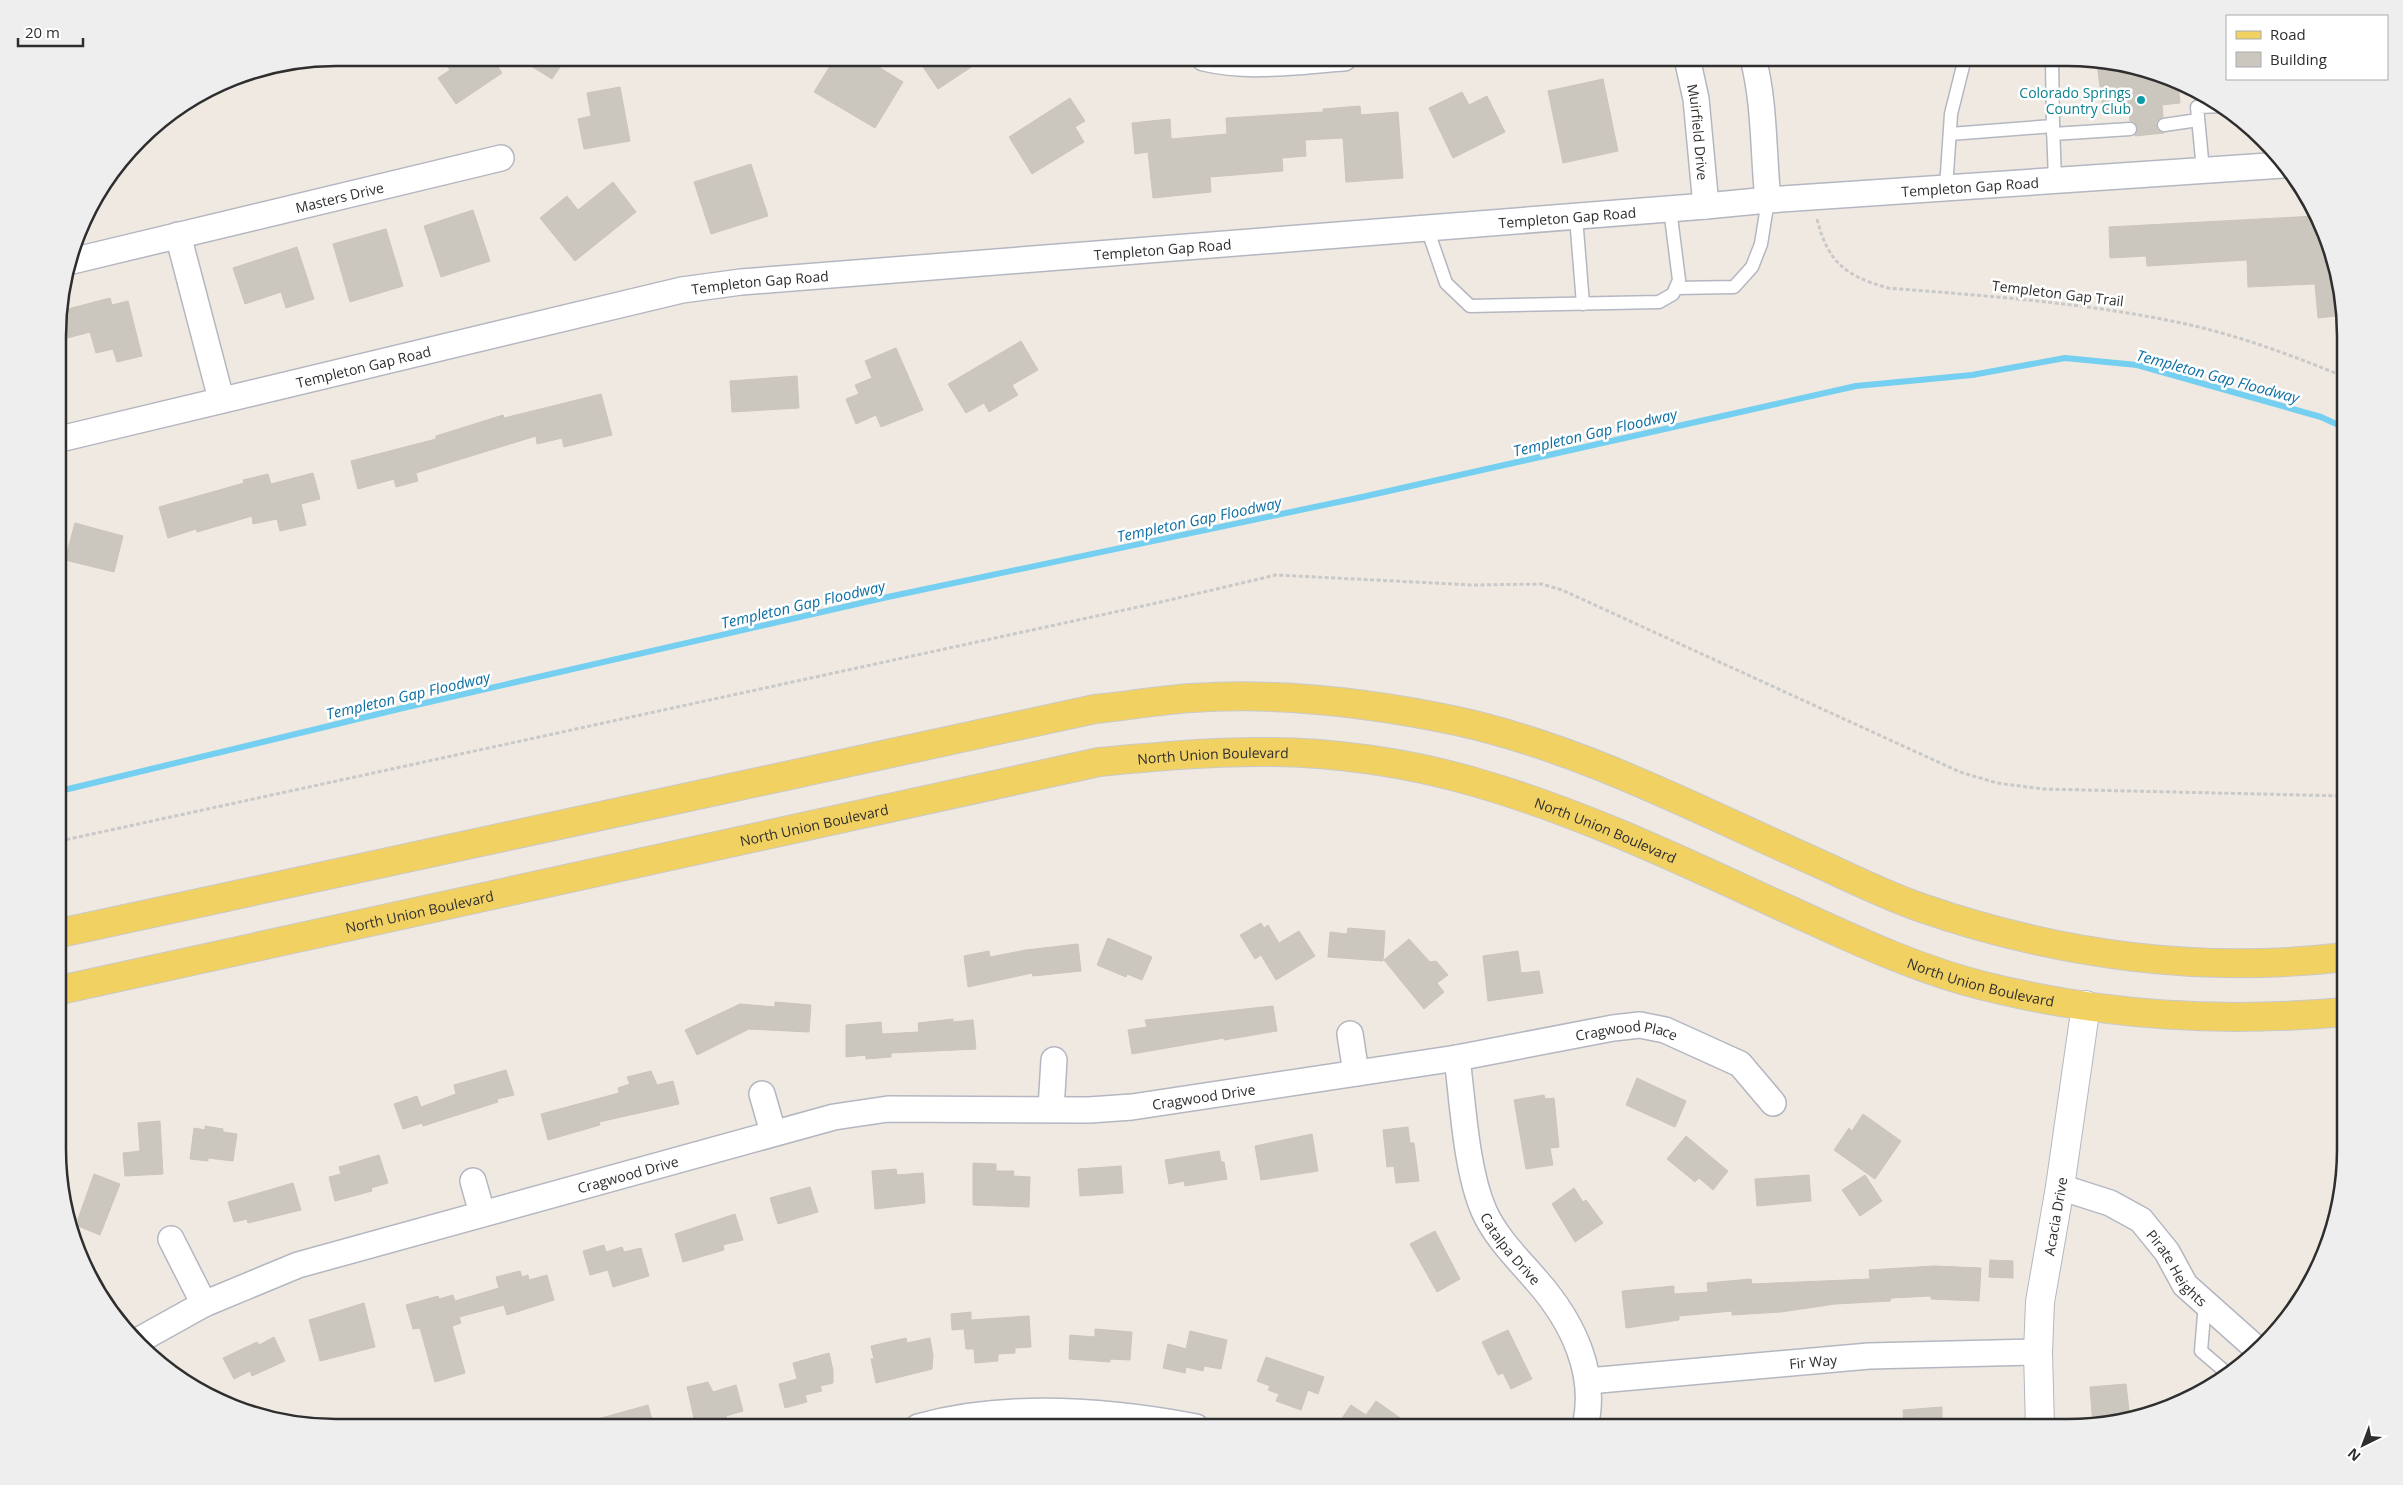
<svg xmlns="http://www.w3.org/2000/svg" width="2403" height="1485" font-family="'Open Sans',sans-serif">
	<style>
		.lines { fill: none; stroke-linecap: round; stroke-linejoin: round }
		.stream { stroke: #75cff0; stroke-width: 6 }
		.building { fill: #cbc7bf; stroke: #cbc5ba }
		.lane-casing { stroke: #b4b7c1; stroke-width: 15 }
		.street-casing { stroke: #b4b7c1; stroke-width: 28 }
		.secondary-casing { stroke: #b4b7c1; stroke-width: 30 }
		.primary-casing { stroke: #c9c9c9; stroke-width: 30 }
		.path { stroke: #c9c9c9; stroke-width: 3; stroke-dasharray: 4 2.5; stroke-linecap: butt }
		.lane { stroke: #fff; stroke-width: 12 }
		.street { stroke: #fff; stroke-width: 25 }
		.secondary { stroke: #fff; stroke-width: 28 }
		.primary { stroke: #f2d163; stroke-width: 28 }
		.culture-dot { fill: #0f9aa8; stroke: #fff; stroke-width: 2 }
		.labels { text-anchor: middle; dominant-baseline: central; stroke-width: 5; stroke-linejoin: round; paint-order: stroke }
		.culture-label { font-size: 14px; fill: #0d838f; stroke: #fff; text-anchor: end }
		.street-label { font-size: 14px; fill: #2e2e2e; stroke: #fff }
		.water-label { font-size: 15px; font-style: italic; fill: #0d6fa3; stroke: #fff }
		.rim { fill: none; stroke: #2e2e2e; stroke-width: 2.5 }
	</style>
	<rect width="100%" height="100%" fill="#efe9e1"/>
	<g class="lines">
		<polyline class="stream" points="60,791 403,708 883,598 1362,497 1856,386 1972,375 2065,358 2137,365 2321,417 2345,428"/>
	</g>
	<g class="building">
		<polygon points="441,58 492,58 502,73 456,104 438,78 450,70"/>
		<polygon points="518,58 566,58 552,79"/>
		<polygon points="835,58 864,58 903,82 875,128 814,92"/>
		<polygon points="917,58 985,58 938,89"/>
		<polygon points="2097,63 2156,72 2178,83 2180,103 2162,105 2163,117 2156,122 2157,130 2164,133 2135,136 2138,128 2134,122 2130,121 2129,108 2103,110"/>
		<polygon points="1603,79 1618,151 1563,163 1548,91"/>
		<polygon points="620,87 630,141 584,149 578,119 591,116 587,93"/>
		<polygon points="1462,92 1469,105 1487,96 1505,132 1453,158 1429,108"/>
		<polygon points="1070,98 1085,121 1075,127 1084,142 1032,174 1009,137"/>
		<polygon points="1360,106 1361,115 1398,112 1403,178 1346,182 1343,138 1305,140 1306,156 1282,158 1283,171 1210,177 1211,192 1153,198 1148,152 1135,154 1132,123 1170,119 1171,139 1227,134 1226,118 1323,112 1323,109"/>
		<polygon points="751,164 768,216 711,234 694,182"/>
		<polygon points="613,182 636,212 575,261 540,218 567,196 578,210"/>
		<polygon points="473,210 490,261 441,277 424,226"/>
		<polygon points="2316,216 2336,264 2344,315 2318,318 2315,284 2248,287 2247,260 2147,266 2146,256 2110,258 2109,227"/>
		<polygon points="386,229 403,286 350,302 333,244"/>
		<polygon points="297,247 314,299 286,308 281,292 245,304 233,268"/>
		<polygon points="110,298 112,305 128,301 142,356 117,362 113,349 96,353 90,332 60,340 60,311"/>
		<polygon points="1021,341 1038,370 1012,385 1018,395 989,412 984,403 966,413 948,384"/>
		<polygon points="896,348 923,410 881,427 876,415 856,424 846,399 859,394 855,385 872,378 865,361"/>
		<polygon points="797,376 799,408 732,412 730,381"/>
		<polygon points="601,394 612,435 564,447 562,438 537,444 536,436 416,473 418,481 396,487 394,479 358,489 351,461 436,439 436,436 503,415 504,418"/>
		<polygon points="313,473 320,499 301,504 306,525 280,531 277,519 253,524 252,516 197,532 196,529 168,538 159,507 244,483 243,480 268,474 271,484"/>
		<polygon points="75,523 123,536 114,572 65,560"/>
		<polygon points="1261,923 1264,928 1268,925 1279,943 1299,931 1315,956 1276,980 1261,955 1255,959 1240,935"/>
		<polygon points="1348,928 1385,931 1383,961 1328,957 1330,932 1347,934"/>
		<polygon points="1108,938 1152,957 1142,980 1127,974 1126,977 1097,965"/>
		<polygon points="1409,939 1430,962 1436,961 1448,975 1437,983 1444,992 1424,1009 1384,960"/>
		<polygon points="1078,944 1081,971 1033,976 1032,973 968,987 964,956 989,951 990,957 1026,950"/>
		<polygon points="1518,951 1521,973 1539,971 1543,993 1488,1001 1483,956"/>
		<polygon points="775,1002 811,1005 809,1032 749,1029 697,1055 685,1030 740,1004 775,1007"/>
		<polygon points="1273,1006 1277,1031 1224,1040 1224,1038 1132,1054 1128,1030 1147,1027 1145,1020"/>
		<polygon points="953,1019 953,1022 973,1020 976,1049 891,1053 891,1057 866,1059 866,1055 846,1057 846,1025 881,1022 882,1034 919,1032 918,1023"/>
		<polygon points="506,1070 514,1095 497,1099 498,1102 423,1126 422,1123 403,1129 394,1104 417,1096 421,1107 456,1094 454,1085"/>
		<polygon points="651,1071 657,1085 673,1081 679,1104 599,1122 600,1125 548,1140 541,1114 619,1093 618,1088 630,1084 627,1077"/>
		<polygon points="1637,1078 1686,1101 1675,1127 1626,1105"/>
		<polygon points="1544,1095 1545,1099 1554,1098 1559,1147 1550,1148 1553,1165 1526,1169 1514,1100"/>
		<polygon points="1863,1114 1901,1141 1875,1179 1834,1150 1849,1128 1852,1131"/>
		<polygon points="160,1121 163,1174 125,1176 123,1153 140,1151 138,1123"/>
		<polygon points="205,1126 223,1129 223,1132 237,1134 233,1161 208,1158 208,1161 190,1159 194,1128 205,1130"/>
		<polygon points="1408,1127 1410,1143 1414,1143 1419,1181 1396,1183 1394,1166 1387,1167 1383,1130"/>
		<polygon points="1312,1134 1318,1171 1261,1180 1255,1146"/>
		<polygon points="1686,1136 1728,1171 1713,1190 1699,1178 1695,1182 1667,1159"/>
		<polygon points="1219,1151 1221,1162 1224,1162 1227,1179 1185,1186 1184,1181 1169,1184 1165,1160"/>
		<polygon points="379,1155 388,1183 371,1188 372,1191 335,1201 329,1177 341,1174 339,1167"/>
		<polygon points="973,1163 996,1164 996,1171 1014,1171 1013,1176 1030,1177 1029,1207 973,1205"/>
		<polygon points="1121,1166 1123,1193 1080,1196 1078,1169"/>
		<polygon points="896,1169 897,1175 923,1173 925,1203 875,1209 872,1171"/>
		<polygon points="94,1174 120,1184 100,1235 78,1226 78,1219"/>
		<polygon points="1809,1175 1811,1201 1757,1206 1755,1179"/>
		<polygon points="1865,1175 1882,1201 1860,1216 1842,1190"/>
		<polygon points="293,1183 301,1210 248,1223 247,1219 234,1222 228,1202"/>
		<polygon points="810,1187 818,1212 778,1224 770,1198"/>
		<polygon points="1574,1188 1583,1202 1586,1200 1603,1223 1575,1242 1552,1204"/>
		<polygon points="735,1214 743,1240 723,1245 724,1250 683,1262 675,1234"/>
		<polygon points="1435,1231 1460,1279 1437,1292 1410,1244"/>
		<polygon points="604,1245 606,1252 622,1247 624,1252 641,1248 649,1276 613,1287 608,1270 590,1275 583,1251"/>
		<polygon points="1990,1260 2013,1261 2013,1278 1989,1277"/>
		<polygon points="1934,1266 1981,1268 1979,1301 1931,1299 1931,1296 1891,1298 1890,1301 1835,1304 1781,1312 1732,1315 1732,1311 1679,1316 1679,1320 1626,1328 1622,1291 1674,1286 1674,1294 1708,1292 1707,1283 1751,1279 1752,1284 1870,1279 1869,1270"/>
		<polygon points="520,1271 522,1277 528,1275 529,1280 547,1275 554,1300 507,1315 504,1305 459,1317 461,1323 452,1326 465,1373 435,1382 420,1328 413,1329 406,1305 438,1296 439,1299 453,1295 455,1301 499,1288 496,1277"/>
		<polygon points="364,1303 375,1347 320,1361 309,1320"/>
		<polygon points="971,1312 971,1320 1029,1316 1031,1347 1015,1348 1015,1353 998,1354 998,1361 975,1363 974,1349 966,1349 964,1329 952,1330 951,1314"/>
		<polygon points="1095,1329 1132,1332 1130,1360 1110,1359 1110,1362 1069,1359 1070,1335 1095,1337"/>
		<polygon points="1508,1330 1532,1379 1511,1389 1503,1373 1498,1375 1482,1342"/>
		<polygon points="1190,1331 1227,1340 1221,1369 1204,1366 1203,1371 1186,1367 1185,1373 1163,1368 1168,1344 1186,1349"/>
		<polygon points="274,1337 285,1361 252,1376 250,1371 234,1379 223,1358 257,1342 259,1345"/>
		<polygon points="906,1338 907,1343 930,1338 933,1356 932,1369 876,1383 871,1359 874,1359 871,1346"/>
		<polygon points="829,1353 833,1370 833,1383 820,1386 822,1391 805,1395 807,1402 785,1408 779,1384 797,1379 793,1363"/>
		<polygon points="1266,1357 1324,1377 1318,1394 1308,1390 1301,1410 1276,1401 1279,1394 1268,1390 1270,1386 1257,1381"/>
		<polygon points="708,1382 713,1392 736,1385 743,1411 726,1416 727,1420 721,1422 722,1427 696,1427 687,1387"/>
		<polygon points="2126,1384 2130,1419 2093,1426 2090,1387"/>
		<polygon points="1376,1401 1413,1427 1336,1427 1351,1405 1366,1415"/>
		<polygon points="648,1405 654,1427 588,1427 587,1422"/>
		<polygon points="1942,1407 1942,1427 1904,1427 1903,1410"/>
	</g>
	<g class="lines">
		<g class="lane-casing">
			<g id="lane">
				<polyline points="2164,125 2198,120"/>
				<polyline points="2053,126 2055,180"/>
				<polyline points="1950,134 2053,126 2052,58"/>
				<polyline points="2053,134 2130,129"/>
				<polyline points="2203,170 2197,107 2224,106"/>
				<polyline points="1946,188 1951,114 1965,58"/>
				<polyline points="1576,217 1583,304"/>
				<polyline points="1427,228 1446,283 1470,306 1659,302 1673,294 1679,280 1670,209"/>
				<polyline points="1676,288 1734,287 1752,267 1761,244 1768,200"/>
				<polyline points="2205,1303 2201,1351 2228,1374"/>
			</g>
		</g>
		<g class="street-casing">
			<g id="street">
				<path d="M 1204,58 C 1249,69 1298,61 1344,58"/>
				<path id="s1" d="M 1687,58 L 1696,99 L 1706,206"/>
				<path d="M 1753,58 C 1765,104 1763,152 1768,200"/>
				<polyline points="178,235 221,399"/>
				<path id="s2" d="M 72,261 L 501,158"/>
				<path id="s3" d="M 60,439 L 682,290 L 741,282 L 1706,206 L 1768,200 L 2283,165"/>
				<polyline points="1350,1034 1356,1073"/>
				<path id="s4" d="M 1457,1058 C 1463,1104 1466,1170 1484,1211 C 1496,1238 1519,1260 1537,1281 C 1572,1321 1598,1373 1585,1427"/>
				<polyline points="762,1094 773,1132"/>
				<polyline points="1051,1109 1054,1060"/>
				<polyline points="473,1181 482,1213"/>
				<path id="s5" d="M 2060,1187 L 2110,1203 L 2141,1220 L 2167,1252 L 2185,1285 L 2258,1350"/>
				<polyline points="171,1239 204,1304"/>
				<path id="s6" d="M 141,1339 L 204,1304 L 298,1265 L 834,1117 L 888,1109 L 1089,1110 L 1132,1107 L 1457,1058 L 1613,1028 L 1640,1025 L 1665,1030 L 1740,1064 L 1773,1103"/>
				<path id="s7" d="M 1588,1381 L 1869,1356 L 2038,1352"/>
				<path d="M 918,1427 C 1007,1402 1106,1410 1196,1427"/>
			</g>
		</g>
		<g class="secondary-casing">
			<g id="secondary">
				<path id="s8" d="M 2040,1427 L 2038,1352 L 2040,1302 L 2060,1187 L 2086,1005"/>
			</g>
		</g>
		<g class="primary-casing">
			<g id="primary">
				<path d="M 60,933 L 1095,709 C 1127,706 1159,700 1192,698 C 1280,692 1371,703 1457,721 C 1584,749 1702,812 1820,864 C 1853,879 1887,896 1922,908 C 2058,955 2202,974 2345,957"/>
				<path id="s9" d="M 60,990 L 1099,762 C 1152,757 1206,752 1260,752 C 1330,751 1411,763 1478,783 C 1585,814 1684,862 1785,908 C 1849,937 1915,969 1984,986 C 2105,1016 2221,1023 2345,1012"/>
			</g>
		</g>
		<g class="path">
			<path d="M 1817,219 C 1828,263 1846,276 1888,288 C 1988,296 2089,303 2186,324 C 2240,336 2294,356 2345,377"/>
			<polyline points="60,841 1161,602 1276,575 1473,585 1542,584 1562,590 1960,772 1997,783 2043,789 2345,796"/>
		</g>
		<use href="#lane" class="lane"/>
		<use href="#street" class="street"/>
		<use href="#secondary" class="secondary"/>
		<use href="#primary" class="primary"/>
	</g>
	<circle class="culture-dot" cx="2141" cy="100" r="5"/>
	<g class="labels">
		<g class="culture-label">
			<text x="2131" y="92">Colorado Springs<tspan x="2131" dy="16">Country Club</tspan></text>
		</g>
		<g class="street-label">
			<text stroke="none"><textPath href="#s1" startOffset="75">Muirfield Drive</textPath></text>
			<text stroke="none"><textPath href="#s3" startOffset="1932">Templeton Gap Road</textPath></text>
			<text stroke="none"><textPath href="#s2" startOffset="275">Masters Drive</textPath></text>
			<text stroke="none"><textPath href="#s3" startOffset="1528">Templeton Gap Road</textPath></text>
			<text stroke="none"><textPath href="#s3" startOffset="1122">Templeton Gap Road</textPath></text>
			<text stroke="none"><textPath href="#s3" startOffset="718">Templeton Gap Road</textPath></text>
			<text transform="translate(2058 293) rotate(7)">Templeton Gap Trail</text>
			<text stroke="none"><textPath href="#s3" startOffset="312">Templeton Gap Road</textPath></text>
			<text stroke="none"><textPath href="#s9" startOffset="1178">North Union Boulevard</textPath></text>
			<text stroke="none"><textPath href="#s9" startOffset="772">North Union Boulevard</textPath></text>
			<text stroke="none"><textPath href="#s9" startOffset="1582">North Union Boulevard</textPath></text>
			<text stroke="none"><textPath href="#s9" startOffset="368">North Union Boulevard</textPath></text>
			<text stroke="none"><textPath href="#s9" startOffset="1988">North Union Boulevard</textPath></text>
			<text stroke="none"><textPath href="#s6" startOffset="1530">Cragwood Place</textPath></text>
			<text stroke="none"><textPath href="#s6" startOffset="1101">Cragwood Drive</textPath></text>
			<text stroke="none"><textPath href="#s6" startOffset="516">Cragwood Drive</textPath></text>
			<text stroke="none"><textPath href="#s8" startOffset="212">Acacia Drive</textPath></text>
			<text stroke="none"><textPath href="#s4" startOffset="202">Catalpa Drive</textPath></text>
			<text stroke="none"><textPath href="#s5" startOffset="148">Pirate Heights</textPath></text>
			<text stroke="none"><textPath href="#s7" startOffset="226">Fir Way</textPath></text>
		</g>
		<g class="water-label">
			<text transform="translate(2218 376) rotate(15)">Templeton Gap Floodway</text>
			<text transform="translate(1595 432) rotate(-13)">Templeton Gap Floodway</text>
			<text transform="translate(1199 519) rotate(-12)">Templeton Gap Floodway</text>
			<text transform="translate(803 604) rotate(-13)">Templeton Gap Floodway</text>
			<text transform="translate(408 695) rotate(-13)">Templeton Gap Floodway</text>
		</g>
	</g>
	<path d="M0 0H2403V1485H0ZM336 66H2067A270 270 0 0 1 2337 336V1149A270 270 0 0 1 2067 1419H336A270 270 0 0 1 66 1149V336A270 270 0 0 1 336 66Z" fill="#eee" fill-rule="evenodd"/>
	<path class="rim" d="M336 66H2067A270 270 0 0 1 2337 336V1149A270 270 0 0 1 2067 1419H336A270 270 0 0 1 66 1149V336A270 270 0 0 1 336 66Z"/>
	<rect x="2226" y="15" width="162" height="65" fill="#ffffff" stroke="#ababab"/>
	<rect x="2236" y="31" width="25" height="8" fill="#f2d163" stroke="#ababab"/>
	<text x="2270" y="40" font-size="15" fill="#2e2e2e">Road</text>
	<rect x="2236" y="52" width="25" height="15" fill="#cbc7bf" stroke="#ababab"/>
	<text x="2270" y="65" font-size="15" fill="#2e2e2e">Building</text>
	<g transform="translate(2363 1445) rotate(222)" stroke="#ffffff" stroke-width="4" paint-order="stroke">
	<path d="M0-4L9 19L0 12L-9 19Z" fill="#2e2e2e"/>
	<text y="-8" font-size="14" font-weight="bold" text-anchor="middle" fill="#2e2e2e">N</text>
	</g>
	<path d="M18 38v8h65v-8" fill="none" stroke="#2e2e2e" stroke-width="2.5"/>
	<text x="25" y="38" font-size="15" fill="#2e2e2e" stroke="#ffffff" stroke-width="4" paint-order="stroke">20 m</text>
</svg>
